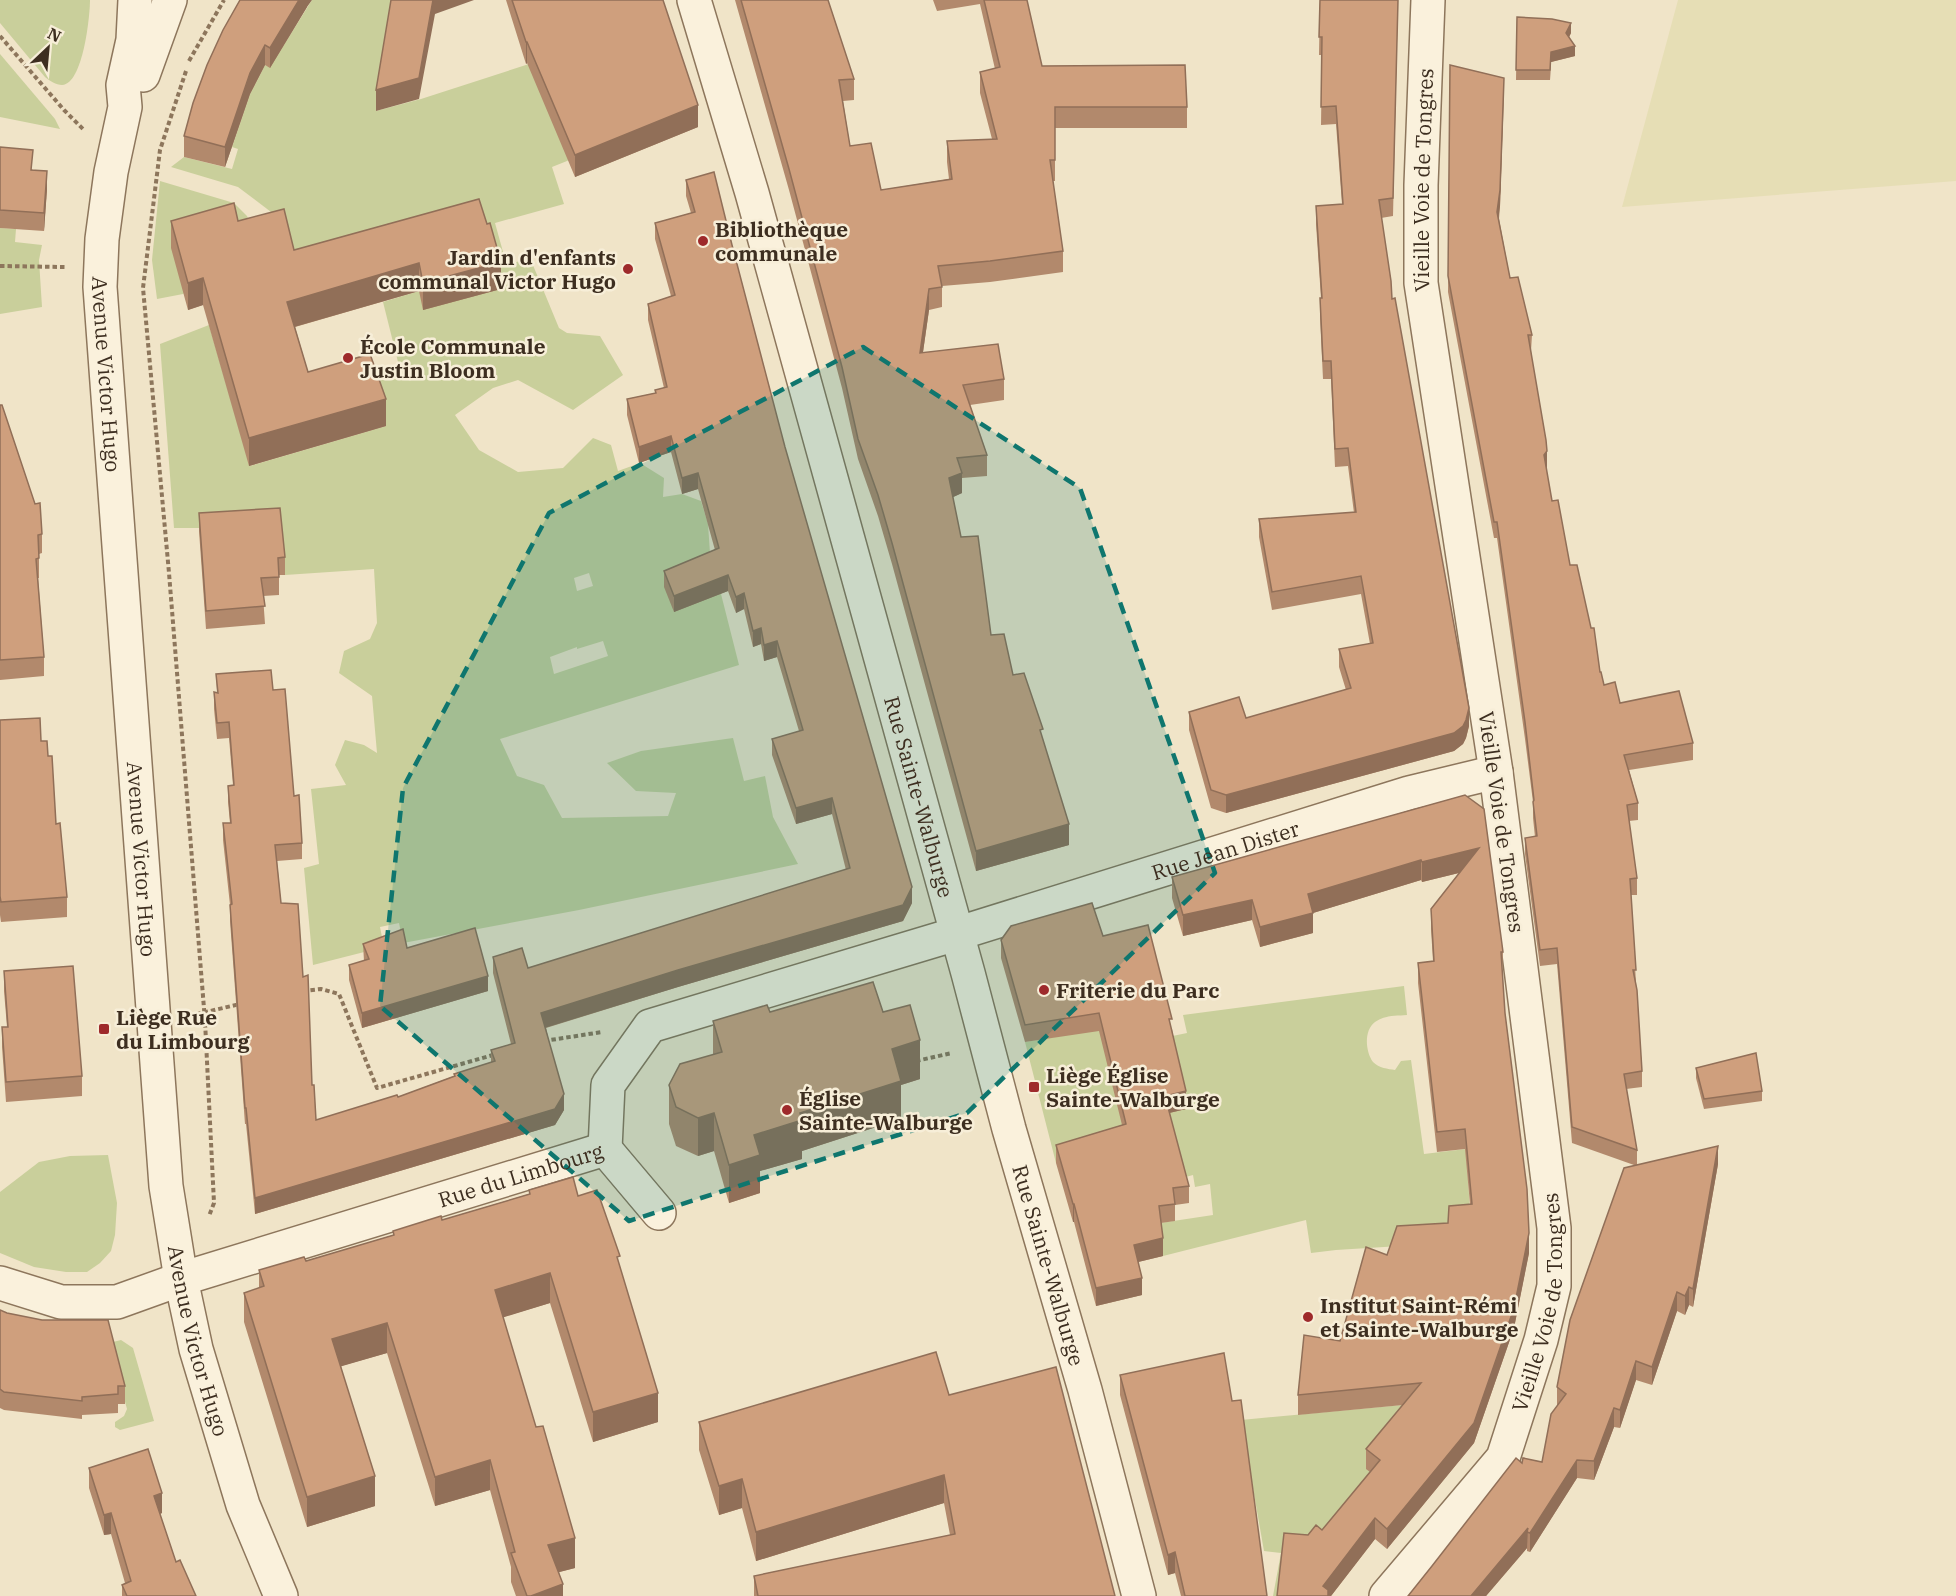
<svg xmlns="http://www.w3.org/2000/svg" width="1956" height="1596" font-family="'IBM Plex Serif',serif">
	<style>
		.farmland { fill: #e6deb5 }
		.green { fill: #c9cf9b; fill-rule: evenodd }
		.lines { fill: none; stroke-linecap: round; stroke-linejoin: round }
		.minor-casing { stroke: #8d765c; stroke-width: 36 }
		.path { stroke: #8d765c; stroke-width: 4; stroke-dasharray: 4.5 3; stroke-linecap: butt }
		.minor { stroke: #faf1dc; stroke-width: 33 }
		.wall { fill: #b2896c }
		.shaded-wall { fill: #916f58 }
		.building { fill: #cf9f7d; stroke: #916f58; stroke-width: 1.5 }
		.marked { fill: #0f766e; fill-opacity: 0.2; stroke: #0f766e; stroke-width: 4.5; stroke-dasharray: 12 8; stroke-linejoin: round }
		.poi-dot { fill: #9e2a2b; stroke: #f7eed8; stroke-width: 2 }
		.labels { text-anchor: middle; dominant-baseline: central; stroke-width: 5; stroke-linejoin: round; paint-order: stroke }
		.street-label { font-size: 21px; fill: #3d2e20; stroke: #f7eed8 }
		.poi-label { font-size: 21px; font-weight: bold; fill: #3d2e20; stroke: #f7eed8; text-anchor: start }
	</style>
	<rect width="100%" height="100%" fill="#f0e4c8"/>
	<polygon class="farmland" points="1678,0 1956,0 1956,181 1622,207"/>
	<g class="green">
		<path d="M 0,0 L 90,0 C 90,16 83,84 62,85 C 56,85 50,81 45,77 L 0,23 Z"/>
		<path d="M 312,0 L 395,0 L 376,111 L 421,99 L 563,53 L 596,145 L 567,161 L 552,167 L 564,204 L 495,223 L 505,259 L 513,263 L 530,258 L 559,328 L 567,333 L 600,336 L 623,375 L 573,410 L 518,380 L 493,388 L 455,415 L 479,450 L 518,472 L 563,468 L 593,438 L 611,445 L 618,471 L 640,463 L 664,478 L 663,497 L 682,494 L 701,501 L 708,524 L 711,568 L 721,594 L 739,665 L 500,739 L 517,776 L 544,785 L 562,818 L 668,816 L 676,793 L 636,791 L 607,763 L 641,751 L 733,738 L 744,781 L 765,776 L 773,817 L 798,864 L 579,910 L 403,943 L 399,923 L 380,927 L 384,947 L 313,965 L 304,868 L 319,864 L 311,789 L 346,785 L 335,765 L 345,740 L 364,745 L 377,753 L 372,696 L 339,673 L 344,651 L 370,639 L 377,623 L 374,569 L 285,575 L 256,528 L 174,528 L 160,344 L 209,325 L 250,466 L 386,426 L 370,382 L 401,374 L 383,302 L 419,291 L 501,289 L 294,278 L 275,215 L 238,187 L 171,167 L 184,157 L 232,169 L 238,149 L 232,147 L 250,94 L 265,65 L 270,67 ZM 589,573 L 593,586 L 577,591 L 574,578 ZM 603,641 L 608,656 L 554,674 L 550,657 L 577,647 L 577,649 Z"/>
		<polygon points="0,54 55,119 60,129 0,117"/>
		<polygon points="160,181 234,203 247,216 259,243 183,294 157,299 152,260"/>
		<polygon points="0,228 16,229 15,242 42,245 39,260 42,307 0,314"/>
		<path d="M 1404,986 L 1407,1015 C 1395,1016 1385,1015 1375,1022 C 1364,1030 1365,1051 1373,1062 C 1379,1068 1388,1069 1395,1070 L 1401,1061 L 1411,1060 L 1424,1154 L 1466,1149 L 1471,1225 L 1448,1243 L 1336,1250 L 1311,1253 L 1306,1220 L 1163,1256 L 1160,1223 L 1213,1215 L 1210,1184 L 1195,1187 L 1193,1175 L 1182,1178 L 1126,1142 L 1056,1163 L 1025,1042 L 1102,1029 L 1158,1039 L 1187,1033 L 1183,1015 Z"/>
		<polygon points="108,1155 117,1203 115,1235 111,1251 100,1263 87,1272 66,1272 34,1267 0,1253 0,1192 39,1162 70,1156"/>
		<polygon points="121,1340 133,1348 154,1421 120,1430 115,1427 115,1422 124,1416 127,1409 109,1343"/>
		<polygon points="1413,1404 1380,1480 1297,1596 1273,1596 1281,1553 1264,1551 1241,1420"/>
	</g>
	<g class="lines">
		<g class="minor-casing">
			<g id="minor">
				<path id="s1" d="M 135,0 L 133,40 L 123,85 L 125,107 L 111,172 L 102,239 L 100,287 L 166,1186 L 181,1279 L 196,1349 L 243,1505 L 281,1596"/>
				<path id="s2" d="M 694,0 L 752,193 L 968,973 L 1009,1129 L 1085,1390 L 1139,1596"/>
				<polyline points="143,75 170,0"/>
				<path id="s3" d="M 605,1149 L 608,1085 L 650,1026 L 956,934 L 1409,793 L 1496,772"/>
				<polyline points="605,1149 659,1213"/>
				<path id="s4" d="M 0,1283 L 61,1302 L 117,1302 L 181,1279 L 605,1149"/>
				<path id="s5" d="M 1386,1596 L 1503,1458 L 1541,1340 L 1554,1286 L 1554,1228 L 1496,772 L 1421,283 L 1421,185 L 1428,0"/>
			</g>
		</g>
		<g class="path">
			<polyline points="0,36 64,110 83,129"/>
			<polyline points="189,61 224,0"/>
			<polyline points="186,71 160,150 143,288 169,573 205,1021 214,1203 209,1216"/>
			<polyline points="0,266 65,267"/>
			<polyline points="303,991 321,989 339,994 377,1088 493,1055"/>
			<polyline points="189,1016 240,1004"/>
			<polyline points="544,1041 602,1032"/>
			<polyline points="916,1061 952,1053"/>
		</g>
		<use href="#minor" class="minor"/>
	</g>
	<g class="wall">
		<polygon points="240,0 307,7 270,68 265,65 250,94 225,167 184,157 184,136"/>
		<polygon points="506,0 663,0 698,127 575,177 527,63 526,64"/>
		<polygon points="735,0 828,0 854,79 854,100 843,101 850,146 881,190 949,179 947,162 947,141 992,139 980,93 980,72 995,69 980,4 937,11 933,0 1027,0 1042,66 1187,107 1187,128 1055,128 1055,181 1053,181 1063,251 1063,272 990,282 942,286 942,307 929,310 923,352 1004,379 1004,400 970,405 987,455 987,476 962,478 962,493 953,497 961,537 991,635 1013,675 1043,739 1069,845 976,871 892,564 878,516 858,459 842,388 789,190"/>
		<polygon points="1320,0 1398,0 1393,216 1381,218 1392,299 1469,726 1466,738 1463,744 1454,751 1226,813 1211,808 1189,730 1189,712 1246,718 1346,690 1339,667 1339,649 1370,644 1361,594 1272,610 1259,537 1259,519 1354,513 1348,466 1335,467 1331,379 1323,379 1320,316 1320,298 1321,298 1316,224 1316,206 1342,204 1336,124 1321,125 1322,55 1319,55"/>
		<polygon points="1517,17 1571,33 1569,37 1575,56 1551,62 1550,80 1516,80"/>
		<polygon points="1450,65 1504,95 1500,206 1499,219 1510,278 1532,335 1531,351 1547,468 1546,469 1552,501 1604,685 1620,703 1693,743 1693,760 1629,770 1638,803 1638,820 1629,821 1637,878 1637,895 1631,895 1636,983 1642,1071 1642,1087 1626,1089 1637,1150 1637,1165 1718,1164 1693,1307 1689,1305 1685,1315 1677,1311 1652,1385 1636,1380 1620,1428 1614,1427 1594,1480 1577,1478 1530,1552 1527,1551 1527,1548 1486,1596 1408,1596 1522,1463 1542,1462 1557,1406 1557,1387 1634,1165 1572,1143 1557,964 1540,966 1525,854 1525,838 1535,837 1533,818 1533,802 1525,739 1497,538 1494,538 1448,292"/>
		<polygon points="0,147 33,170 47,189 44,231 0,228"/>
		<polygon points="686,180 732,245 785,447 912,903 903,921 678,987 546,1028 564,1110 555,1125 255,1214 246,1124 245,1124 230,921 230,905 223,840 223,823 230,823 228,802 228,786 233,785 229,738 217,739 214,709 214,692 217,693 216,674 273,690 302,843 302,859 277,861 281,903 303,977 312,1085 316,1120 398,1097 491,1062 491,1050 511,1044 493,973 493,957 528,968 846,870 832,814 796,824 772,755 772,739 799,731 777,657 764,661 761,644 753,647 744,609 736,613 728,591 674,612 664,587 664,571 715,550 698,489 682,494 671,452 639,463 627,415 627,399 655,393 655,390 664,388 648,320 648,304 671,296 655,239 655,223 691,213 686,196"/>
		<polygon points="479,199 501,289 423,310 419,291 295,327 308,372 386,426 249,466 203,305 188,310 171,248 171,221 238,221 294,250"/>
		<polygon points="0,405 42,534 42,553 39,554 39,578 38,578 44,657 44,676 0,680"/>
		<polygon points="199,513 285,557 285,575 279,575 279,595 263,596 265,624 206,629 199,531"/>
		<polygon points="0,720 41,741 48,756 56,824 67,897 67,917 1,922 0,915"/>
		<polygon points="1465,795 1503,952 1502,972 1505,1013 1529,1253 1514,1328 1474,1443 1387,1549 1375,1539 1331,1596 1277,1596 1308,1535 1322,1530 1370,1472 1366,1469 1366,1449 1403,1405 1298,1415 1298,1395 1340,1341 1387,1255 1448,1223 1470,1204 1465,1149 1437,1152 1418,983 1418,963 1433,961 1431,929 1431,909 1459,873 1422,882 1421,880 1313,913 1313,933 1260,947 1252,920 1183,936 1172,898 1172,877"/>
		<polygon points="1103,936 1172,1029 1186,1109 1169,1113 1189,1186 1189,1203 1175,1205 1175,1221 1161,1223 1163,1256 1138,1262 1142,1295 1096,1306 1074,1222 1073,1222 1056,1163 1056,1145 1122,1125 1099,1031 1025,1042 1001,958 1001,940"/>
		<polygon points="363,944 407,948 488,991 362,1028 349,980 349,965 364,961"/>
		<polygon points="4,971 82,1076 82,1096 6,1102 2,1047 2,1027 7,1027 4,991"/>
		<polygon points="770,1012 883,1012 920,1079 901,1085 901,1119 802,1151 802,1159 760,1171 760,1193 729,1203 714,1151 698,1156 676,1146 669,1124 669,1085 713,1055 713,1021"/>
		<polygon points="1696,1068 1762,1091 1762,1101 1704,1109 1696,1078"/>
		<polygon points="529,1190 578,1196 620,1267 658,1422 593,1442 550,1303 503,1317 575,1568 559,1572 563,1596 516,1596 511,1582 511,1567 490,1490 435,1506 387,1353 341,1366 375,1506 307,1527 244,1322 244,1293 259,1288 259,1270 306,1261 393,1235 393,1231 442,1220 529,1194"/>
		<polygon points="0,1310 125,1386 125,1404 118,1404 118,1413 82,1415 82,1419 4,1410 0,1408"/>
		<polygon points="1120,1375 1267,1596 1181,1596 1175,1573 1168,1575 1120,1395"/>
		<polygon points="949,1395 1115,1596 754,1596 754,1576 950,1535 944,1503 756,1561 742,1508 719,1515 699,1450 699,1422"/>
		<polygon points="89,1468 162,1513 160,1514 176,1562 196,1596 122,1596 122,1585 125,1583 111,1534 104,1535 89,1488"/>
	</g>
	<g class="shaded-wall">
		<polygon points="299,0 312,0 307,7 270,68 270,48"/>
		<polygon points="433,0 474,0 435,14 419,99 376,111 376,90"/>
		<polygon points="1571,23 1571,33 1566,43 1566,33"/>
		<polygon points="526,42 527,42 527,63 526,64"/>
		<polygon points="265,45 265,65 250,94 225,167 225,147 250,73"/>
		<polygon points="1575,46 1575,56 1551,62 1550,80 1551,52"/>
		<polygon points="1504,78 1500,206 1497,228 1497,212"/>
		<polygon points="698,105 698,127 575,177 575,155"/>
		<polygon points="47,171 47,189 44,231 44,213"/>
		<polygon points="501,262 501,289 423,310 423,283"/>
		<polygon points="419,263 419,291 287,329 287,302"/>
		<polygon points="203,278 203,305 188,310 188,283"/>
		<polygon points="929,289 929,310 920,373 920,353"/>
		<polygon points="386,399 386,426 249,466 249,438"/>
		<polygon points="671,436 671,452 639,463 639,447"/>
		<polygon points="1547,451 1547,468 1544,471 1544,455"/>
		<polygon points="698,473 698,489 682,494 682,478"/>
		<polygon points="962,473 962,493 949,499 949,478"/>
		<polygon points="728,575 728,591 674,612 674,596"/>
		<polygon points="744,593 744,609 736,613 736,597"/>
		<polygon points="761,628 761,644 753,647 753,631"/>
		<polygon points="777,641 777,657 764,661 764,645"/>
		<polygon points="1469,708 1469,726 1466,738 1463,744 1454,751 1226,813 1226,795"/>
		<polygon points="832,798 832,814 796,824 796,808"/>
		<polygon points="1069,824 1069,845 976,871 976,851"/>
		<polygon points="1479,848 1479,868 1422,882 1422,862"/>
		<polygon points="1421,860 1421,880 1313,913 1313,933 1260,947 1260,927 1308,894"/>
		<polygon points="912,887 912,903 903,921 678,987 541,1029 541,1013"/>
		<polygon points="1252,900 1252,920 1183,936 1183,915"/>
		<polygon points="488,976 488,991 362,1028 362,1013"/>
		<polygon points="920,1040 920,1079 901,1085 901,1119 802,1151 802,1159 760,1171 760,1193 729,1203 729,1165 754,1135 800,1113 892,1049"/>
		<polygon points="1186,1091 1186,1109 1165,1114 1165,1096"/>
		<polygon points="564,1094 564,1110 555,1125 255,1214 255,1198"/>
		<polygon points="714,1113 714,1151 698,1156 698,1118"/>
		<polygon points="1718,1146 1718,1164 1693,1307 1693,1289"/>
		<rect x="1073" y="1204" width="1" height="18"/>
		<polygon points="1529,1233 1529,1253 1514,1328 1474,1443 1387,1549 1387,1529"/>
		<polygon points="1163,1238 1163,1256 1134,1263 1134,1245"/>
		<polygon points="550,1273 550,1303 495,1320 495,1290"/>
		<polygon points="1142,1278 1142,1295 1096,1306 1096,1288"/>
		<polygon points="1689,1287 1689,1305 1685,1315 1685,1296"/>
		<polygon points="1677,1292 1677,1311 1652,1385 1652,1367"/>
		<polygon points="387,1323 387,1353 332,1369 332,1339"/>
		<polygon points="1636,1361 1636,1380 1620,1428 1620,1410"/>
		<polygon points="658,1393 658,1422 593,1442 593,1412"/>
		<polygon points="1614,1408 1614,1427 1594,1480 1594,1461"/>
		<polygon points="490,1460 490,1490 435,1506 435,1477"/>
		<polygon points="1577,1460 1577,1478 1530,1552 1530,1533"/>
		<polygon points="944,1475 944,1503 756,1561 756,1532"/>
		<polygon points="375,1476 375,1506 307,1527 307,1497"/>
		<polygon points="742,1479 742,1508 719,1515 719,1486"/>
		<polygon points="162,1493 162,1513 154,1516 154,1496"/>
		<polygon points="111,1513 111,1534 104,1535 104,1515"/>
		<polygon points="1375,1518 1375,1539 1331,1596 1323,1596 1323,1586"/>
		<polygon points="1528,1528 1527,1548 1486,1596 1471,1596"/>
		<polygon points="575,1538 575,1568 548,1575 548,1545"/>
		<polygon points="1175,1552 1175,1573 1168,1575 1168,1555"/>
		<polygon points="563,1584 563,1596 531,1596"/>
	</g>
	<g class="building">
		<polygon points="240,0 299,0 270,48 265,45 250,73 225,147 184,136 193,103 207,65 223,30"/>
		<polygon points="391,0 433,0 419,78 376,90"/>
		<polygon points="512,0 663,0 698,105 575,155 527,42 526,42"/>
		<polygon points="741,0 828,0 854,79 839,80 850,146 871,143 881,190 952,179 947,141 997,139 980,72 1000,67 984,0 1027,0 1042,66 1185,65 1187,107 1055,107 1055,160 1050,160 1063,251 990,261 938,266 942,287 929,289 920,353 998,344 1004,379 963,385 987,455 957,458 962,473 949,478 961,537 978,536 991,635 1004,634 1013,675 1024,673 1043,729 1040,730 1069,824 976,851 892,543 878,495 858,439 842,367 789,169"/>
		<polygon points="1320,0 1398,0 1393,198 1379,200 1391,281 1392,299 1395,298 1469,708 1466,720 1463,726 1454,733 1226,795 1211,790 1189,712 1239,697 1246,718 1351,688 1339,649 1373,643 1361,576 1272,592 1259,519 1356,512 1348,448 1335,449 1331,361 1323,361 1320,298 1322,298 1316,206 1343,204 1336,106 1321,107 1322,37 1319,37"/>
		<polygon points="1517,17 1552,19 1571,23 1566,33 1575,46 1551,52 1550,70 1516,70"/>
		<polygon points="1450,65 1504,78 1500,190 1497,212 1510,278 1518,277 1532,335 1528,335 1546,440 1547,451 1544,455 1552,501 1558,500 1570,565 1577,565 1591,628 1594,628 1600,672 1601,672 1604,685 1615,682 1620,703 1679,691 1693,743 1624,755 1638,803 1627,805 1637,878 1630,879 1636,970 1633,970 1637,990 1642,1071 1624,1074 1637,1150 1572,1127 1557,948 1540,950 1525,838 1537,836 1533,802 1534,800 1525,722 1497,522 1494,522 1448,276"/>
		<polygon points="0,147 33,150 31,170 47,171 44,213 0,210"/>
		<polygon points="714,172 732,245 785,447 912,887 903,905 678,970 541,1013 564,1094 555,1109 255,1198 246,1108 245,1108 230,905 232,904 223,823 231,823 228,786 234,785 229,722 217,723 214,692 218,693 216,674 271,670 273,690 285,689 294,796 299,795 302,843 275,845 281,903 298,904 303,977 308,975 312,1085 314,1085 316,1120 397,1095 398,1097 455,1076 454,1074 495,1061 491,1050 515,1043 493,957 522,948 528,968 850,868 832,798 796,808 772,739 803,730 777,641 764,645 761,628 753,631 744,593 736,597 728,575 674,596 664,571 719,548 698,473 682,478 671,436 639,447 627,399 656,393 655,390 667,387 648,304 675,295 655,223 695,212 686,180"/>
		<polygon points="479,199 487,224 490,223 501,262 423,283 419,263 287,302 308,372 370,354 386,399 249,438 203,278 188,283 171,221 234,203 238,221 284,209 294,250"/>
		<polygon points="0,405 2,405 35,504 40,503 42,534 38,535 39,558 36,559 44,657 0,660"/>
		<polygon points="280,508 285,557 278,558 279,577 261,578 265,606 206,611 199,513"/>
		<polygon points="40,718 41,741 47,741 48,756 52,756 56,824 60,823 67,897 1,902 0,896 0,720"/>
		<polygon points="1465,795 1484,809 1503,952 1501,952 1505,1013 1527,1189 1529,1233 1514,1308 1474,1423 1387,1529 1375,1518 1323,1586 1328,1590 1328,1596 1277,1596 1284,1533 1308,1535 1316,1525 1322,1530 1380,1460 1366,1449 1421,1383 1298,1395 1304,1335 1340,1341 1366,1247 1387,1255 1397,1226 1448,1223 1449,1206 1472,1204 1465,1129 1437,1132 1418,963 1434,961 1431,909 1479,848 1422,862 1421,860 1308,894 1313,913 1260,927 1252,900 1183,915 1172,877"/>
		<polygon points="1092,903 1103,936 1148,925 1172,1019 1169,1019 1186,1091 1165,1096 1189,1186 1173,1188 1175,1204 1159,1206 1163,1238 1134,1245 1142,1278 1096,1288 1074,1204 1073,1204 1056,1145 1126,1124 1099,1013 1025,1025 1001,940 1011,926"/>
		<polygon points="475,928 488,976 362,1013 349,965 369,959 363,944 403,929 407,948"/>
		<polygon points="73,966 82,1076 6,1082 2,1027 8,1027 4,971"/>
		<polygon points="873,982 883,1012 910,1005 920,1040 892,1049 901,1081 800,1113 802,1120 754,1135 760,1155 729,1165 714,1113 698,1118 676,1107 669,1085 680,1064 722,1052 713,1021 767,1005 770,1012"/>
		<polygon points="1756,1053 1762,1091 1704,1099 1696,1068"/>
		<polygon points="1718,1146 1693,1289 1689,1287 1685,1296 1677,1292 1652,1367 1636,1361 1620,1410 1614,1408 1594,1461 1577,1460 1530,1533 1527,1532 1528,1528 1471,1596 1408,1596 1432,1566 1516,1458 1522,1463 1523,1458 1542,1462 1551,1414 1566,1394 1557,1387 1570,1320 1624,1168"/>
		<polygon points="573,1177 578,1196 597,1190 620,1256 617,1257 658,1393 593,1412 550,1273 495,1290 536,1427 543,1426 575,1538 548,1545 563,1584 531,1596 527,1596 511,1553 515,1552 490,1460 435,1477 387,1323 332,1339 375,1476 307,1497 244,1293 264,1286 259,1270 304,1257 306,1261 394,1235 393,1231 441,1216 442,1220 530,1194 529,1190"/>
		<polygon points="0,1310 7,1313 42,1320 108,1320 125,1386 118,1386 118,1394 82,1397 82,1401 4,1392 0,1389"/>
		<polygon points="936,1352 949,1395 1056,1367 1115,1596 758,1596 754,1576 955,1534 944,1475 756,1532 742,1479 719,1486 699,1422"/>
		<polygon points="1224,1353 1232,1401 1241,1400 1267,1596 1185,1596 1175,1552 1168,1555 1120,1375"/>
		<polygon points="148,1449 162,1493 154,1496 176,1562 180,1560 196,1596 127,1596 122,1585 131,1581 111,1513 104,1515 89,1468"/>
	</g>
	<path class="marked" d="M 863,347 L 1080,488 L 1215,873 L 967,1113 L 629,1221 L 380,1006 L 403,788 L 549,513 Z"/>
	<g class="poi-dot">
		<circle cx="703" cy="241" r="6"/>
		<circle cx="628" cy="269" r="6"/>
		<circle cx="348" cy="358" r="6"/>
		<circle cx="1044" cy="990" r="6"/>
		<rect x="98" y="1023" width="12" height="12" rx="3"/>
		<rect x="1028" y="1081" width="12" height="12" rx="3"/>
		<circle cx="787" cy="1110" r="6"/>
		<circle cx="1308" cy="1317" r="6"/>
	</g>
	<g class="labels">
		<g class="street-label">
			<text stroke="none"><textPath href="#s5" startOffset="1476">Vieille Voie de Tongres</textPath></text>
			<text stroke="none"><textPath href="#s1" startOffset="378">Avenue Victor Hugo</textPath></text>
			<text stroke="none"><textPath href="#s2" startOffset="828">Rue Sainte-Walburge</textPath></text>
			<text transform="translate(1502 822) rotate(82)">Vieille Voie de Tongres</text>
			<text stroke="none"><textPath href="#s3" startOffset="738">Rue Jean Dister</textPath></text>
			<text stroke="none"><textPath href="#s1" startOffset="864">Avenue Victor Hugo</textPath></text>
			<text stroke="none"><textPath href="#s4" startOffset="543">Rue du Limbourg</textPath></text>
			<text stroke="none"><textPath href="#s2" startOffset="1314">Rue Sainte-Walburge</textPath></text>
			<text stroke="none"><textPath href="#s5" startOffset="342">Vieille Voie de Tongres</textPath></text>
			<text stroke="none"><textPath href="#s1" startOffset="1350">Avenue Victor Hugo</textPath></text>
		</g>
		<g class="poi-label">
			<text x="715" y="229">Bibliothèque<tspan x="715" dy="24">communale</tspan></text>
			<text x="616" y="257" text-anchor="end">Jardin d'enfants<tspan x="616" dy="24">communal Victor Hugo</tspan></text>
			<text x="360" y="346">École Communale<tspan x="360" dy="24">Justin Bloom</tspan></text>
			<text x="1056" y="990">Friterie du Parc</text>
			<text x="116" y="1017">Liège Rue<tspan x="116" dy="24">du Limbourg</tspan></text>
			<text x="1046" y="1075">Liège Église<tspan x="1046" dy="24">Sainte-Walburge</tspan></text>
			<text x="799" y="1098">Église<tspan x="799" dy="24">Sainte-Walburge</tspan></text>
			<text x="1320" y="1305">Institut Saint-Rémi<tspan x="1320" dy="24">et Sainte-Walburge</tspan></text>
		</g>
	</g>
	<g transform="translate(48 48) rotate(26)" stroke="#f7eed8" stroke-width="4.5" paint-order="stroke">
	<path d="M0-4.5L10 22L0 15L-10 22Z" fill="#3d2e20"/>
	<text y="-9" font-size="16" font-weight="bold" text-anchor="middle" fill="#3d2e20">N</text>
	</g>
</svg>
